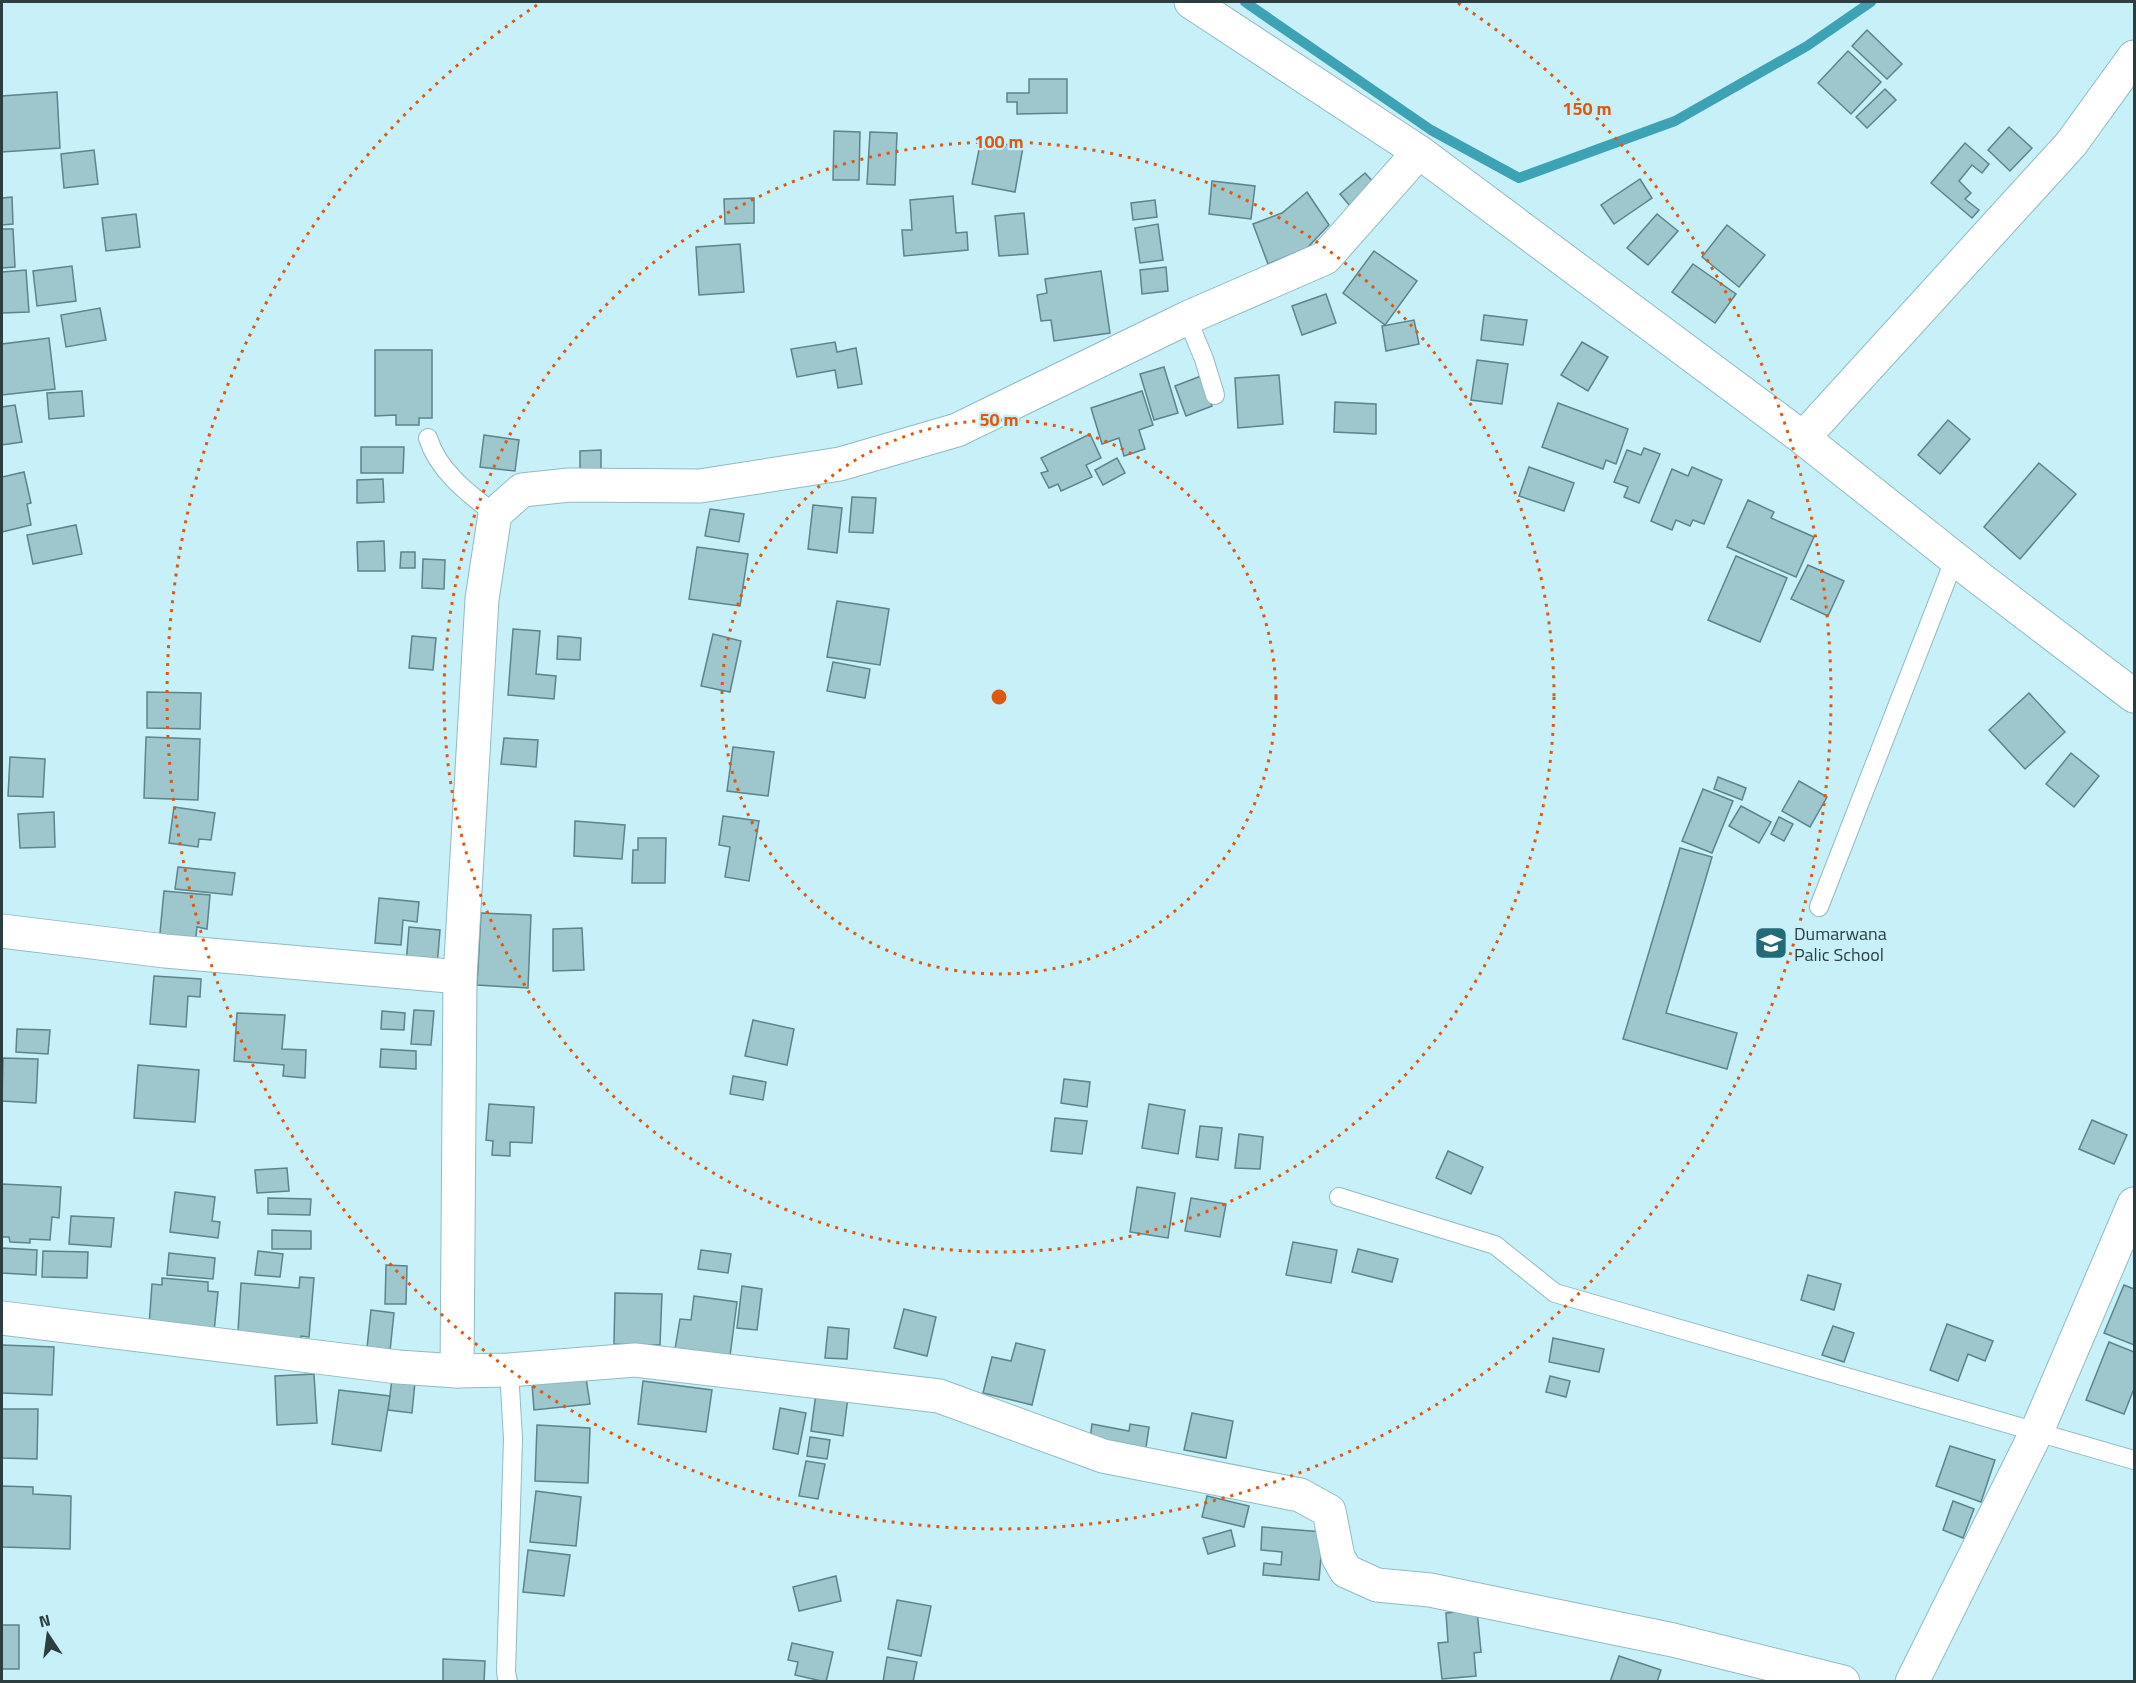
<svg xmlns="http://www.w3.org/2000/svg" width="2136" height="1683" font-family="'Titillium Web',sans-serif">
	<style>
		.lines { fill: none; stroke-linecap: round; stroke-linejoin: round }
		.stream { stroke: #3da3b4; stroke-width: 10 }
		.building { fill: #9ec6cd; stroke: #5d838b; stroke-width: 1.5 }
		.lane-casing { stroke: #92bac1; stroke-width: 20 }
		.street-casing { stroke: #92bac1; stroke-width: 35 }
		.secondary-casing { stroke: #92bac1; stroke-width: 35 }
		.lane { stroke: #fff; stroke-width: 18 }
		.street { stroke: #fff; stroke-width: 33 }
		.secondary { stroke: #fff; stroke-width: 33 }
		.ring { fill: none; stroke: #df580f; stroke-width: 3; stroke-dasharray: 3 6 }
		.labels { text-anchor: middle; dominant-baseline: central; stroke-width: 4.5; stroke-linejoin: round; paint-order: stroke }
		.poi-label { font-size: 18px; fill: #2d3e41; stroke: #c7f0f8; text-anchor: start }
		.centre { fill: #df580f; stroke: #c7f0f8; stroke-width: 3 }
		.ring-label { font-size: 18px; text-anchor: middle; font-weight: bold; fill: #df580f; stroke: #c7f0f8; stroke-width: 4.5; stroke-linejoin: round; paint-order: stroke }
	</style>
	<rect width="100%" height="100%" fill="#c7f0f8"/>
	<g class="lines">
		<polyline class="stream" points="1245,2 1431,130 1519,178 1675,121 1807,46 1871,2"/>
	</g>
	<g class="building">
		<polygon points="1867,30 1902,64 1887,79 1852,46"/>
		<polygon points="1848,51 1881,82 1851,114 1818,83"/>
		<polygon points="1029,79 1067,79 1067,113 1017,114 1017,102 1007,102 1007,93 1029,93"/>
		<polygon points="1885,89 1896,100 1867,128 1856,117"/>
		<polygon points="57,92 60,148 2,152 2,96"/>
		<polygon points="2009,127 2032,148 2010,171 1988,150"/>
		<polygon points="834,131 860,132 859,180 833,180"/>
		<polygon points="870,132 897,133 895,185 867,184"/>
		<polygon points="981,140 1023,147 1015,192 972,184"/>
		<polygon points="1965,143 1989,164 1982,173 1972,165 1959,181 1971,193 1965,199 1979,210 1972,218 1931,183"/>
		<polygon points="94,150 98,184 64,188 61,154"/>
		<polygon points="1365,173 1375,184 1350,206 1340,194"/>
		<polygon points="1640,179 1652,198 1614,224 1601,205"/>
		<polygon points="1212,181 1255,186 1251,219 1209,214"/>
		<polygon points="1307,192 1329,225 1307,248 1268,264 1253,224 1282,213"/>
		<polygon points="953,196 956,233 967,232 968,250 904,256 902,230 912,230 910,200"/>
		<polygon points="12,197 13,224 2,225 2,198"/>
		<polygon points="754,198 754,223 725,224 724,199"/>
		<polygon points="1155,200 1157,217 1133,220 1131,203"/>
		<polygon points="1024,213 1028,254 999,256 995,216"/>
		<polygon points="136,214 140,247 106,251 102,218"/>
		<polygon points="1657,214 1678,231 1648,265 1627,248"/>
		<polygon points="1158,224 1163,260 1140,263 1135,228"/>
		<polygon points="1727,225 1765,255 1739,287 1702,257"/>
		<polygon points="2,229 13,229 15,267 2,268"/>
		<polygon points="740,244 744,292 699,295 696,247"/>
		<polygon points="1374,251 1417,281 1385,325 1343,293"/>
		<polygon points="1693,264 1736,294 1715,323 1672,292"/>
		<polygon points="72,266 76,301 37,306 33,271"/>
		<polygon points="1166,267 1168,291 1142,294 1140,270"/>
		<polygon points="26,270 29,312 2,313 2,272"/>
		<polygon points="1101,271 1110,333 1054,341 1051,320 1041,321 1037,295 1047,293 1045,279"/>
		<polygon points="1326,294 1336,323 1302,335 1292,306"/>
		<polygon points="100,308 106,340 66,347 61,315"/>
		<polygon points="1484,315 1527,320 1523,345 1481,340"/>
		<polygon points="1414,320 1419,344 1386,351 1382,326"/>
		<polygon points="49,338 55,389 2,395 2,344"/>
		<polygon points="835,342 837,352 856,348 862,384 838,388 835,370 797,377 791,349"/>
		<polygon points="1582,342 1608,357 1588,391 1561,375"/>
		<polygon points="375,350 432,350 432,418 419,418 419,425 396,425 396,415 375,416"/>
		<polygon points="1477,360 1508,364 1502,404 1471,400"/>
		<polygon points="1164,367 1178,413 1154,420 1140,374"/>
		<polygon points="1279,375 1283,424 1238,428 1235,378"/>
		<polygon points="1201,376 1212,406 1186,416 1175,386"/>
		<polygon points="82,391 84,416 49,419 47,393"/>
		<polygon points="1142,391 1153,425 1139,430 1145,449 1124,456 1119,438 1102,444 1091,408"/>
		<polygon points="1335,402 1376,404 1376,434 1334,432"/>
		<polygon points="1558,403 1628,429 1616,464 1606,460 1603,469 1542,447"/>
		<polygon points="15,405 22,442 2,445 2,407"/>
		<polygon points="1948,420 1970,439 1940,474 1918,455"/>
		<polygon points="1090,434 1101,458 1086,465 1092,477 1061,491 1058,484 1049,488 1041,473 1048,471 1041,458"/>
		<polygon points="484,435 519,440 515,471 480,467"/>
		<polygon points="361,447 404,447 403,473 361,473"/>
		<polygon points="1644,448 1660,454 1639,503 1624,497 1628,487 1614,482 1627,450 1641,455"/>
		<polygon points="601,450 601,472 580,472 580,451"/>
		<polygon points="1117,458 1125,473 1103,485 1095,470"/>
		<polygon points="2039,463 2076,494 2020,559 1984,527"/>
		<polygon points="1529,467 1574,483 1564,511 1519,496"/>
		<polygon points="1692,467 1722,480 1704,524 1693,520 1690,526 1676,520 1672,530 1651,521 1672,469 1688,476"/>
		<polygon points="24,472 31,503 27,504 31,525 2,532 2,477"/>
		<polygon points="383,479 384,502 357,503 357,480"/>
		<polygon points="852,497 876,498 873,533 849,532"/>
		<polygon points="1748,500 1774,512 1771,518 1814,537 1796,577 1727,547"/>
		<polygon points="813,505 842,508 837,553 808,549"/>
		<polygon points="710,509 744,514 739,542 705,536"/>
		<polygon points="76,525 82,554 33,564 27,535"/>
		<polygon points="384,541 385,571 358,571 357,542"/>
		<polygon points="697,547 748,554 740,606 689,599"/>
		<polygon points="401,552 415,552 415,568 400,568"/>
		<polygon points="1736,556 1787,578 1760,642 1708,620"/>
		<polygon points="423,559 445,560 444,589 422,588"/>
		<polygon points="1808,565 1844,581 1828,616 1791,599"/>
		<polygon points="837,601 889,609 880,665 827,657"/>
		<polygon points="513,629 540,631 536,674 556,676 554,699 508,695"/>
		<polygon points="713,634 741,641 730,692 701,686"/>
		<polygon points="412,636 436,638 433,670 409,668"/>
		<polygon points="558,636 581,638 580,660 557,659"/>
		<polygon points="833,662 870,669 865,698 827,691"/>
		<polygon points="147,692 201,693 200,729 147,728"/>
		<polygon points="2029,693 2065,732 2025,769 1989,730"/>
		<polygon points="146,737 200,739 198,800 144,798"/>
		<polygon points="504,738 538,740 536,767 501,764"/>
		<polygon points="733,747 774,752 768,796 727,791"/>
		<polygon points="2071,753 2099,776 2074,807 2046,784"/>
		<polygon points="10,757 45,759 43,797 8,796"/>
		<polygon points="1718,777 1746,788 1742,800 1714,789"/>
		<polygon points="1799,781 1827,797 1810,827 1782,811"/>
		<polygon points="1703,789 1733,801 1712,853 1682,841"/>
		<polygon points="1741,806 1771,822 1759,843 1729,826"/>
		<polygon points="174,807 215,813 211,840 199,839 198,847 169,843"/>
		<polygon points="54,812 55,847 20,848 18,814"/>
		<polygon points="723,816 759,821 749,881 725,877 730,847 719,845"/>
		<polygon points="1779,817 1793,824 1784,841 1771,834"/>
		<polygon points="575,821 625,825 622,859 574,856"/>
		<polygon points="638,838 666,838 665,883 632,883 633,850 638,850"/>
		<polygon points="1680,848 1712,857 1666,1013 1737,1033 1727,1069 1623,1039"/>
		<polygon points="178,867 235,873 232,895 175,889"/>
		<polygon points="164,891 210,895 207,929 197,927 195,946 159,943"/>
		<polygon points="379,898 419,902 417,922 403,920 401,945 375,943"/>
		<polygon points="481,913 531,915 528,988 477,985"/>
		<polygon points="409,927 440,930 437,967 406,965"/>
		<polygon points="582,928 584,970 553,971 553,929"/>
		<polygon points="154,976 201,979 200,997 188,996 186,1027 150,1024"/>
		<polygon points="414,1010 434,1011 431,1045 411,1044"/>
		<polygon points="382,1011 405,1013 404,1030 381,1029"/>
		<polygon points="237,1013 285,1015 282,1049 306,1050 305,1078 283,1076 284,1065 234,1061"/>
		<polygon points="753,1020 794,1029 787,1065 745,1056"/>
		<polygon points="17,1029 50,1030 48,1054 16,1052"/>
		<polygon points="381,1049 416,1051 416,1069 380,1067"/>
		<polygon points="3,1058 38,1059 36,1103 2,1101"/>
		<polygon points="138,1065 199,1070 195,1122 134,1118"/>
		<polygon points="733,1076 766,1082 763,1100 730,1094"/>
		<polygon points="1064,1079 1090,1082 1087,1107 1061,1103"/>
		<polygon points="489,1104 534,1107 532,1143 510,1142 510,1156 492,1155 493,1141 486,1140"/>
		<polygon points="1149,1104 1185,1110 1178,1154 1142,1148"/>
		<polygon points="1055,1118 1087,1121 1082,1154 1051,1151"/>
		<polygon points="2092,1120 2127,1135 2114,1164 2079,1149"/>
		<polygon points="1200,1126 1222,1128 1218,1160 1196,1157"/>
		<polygon points="1239,1134 1263,1137 1260,1169 1235,1168"/>
		<polygon points="1448,1151 1483,1167 1471,1194 1436,1178"/>
		<polygon points="287,1168 289,1191 257,1193 255,1170"/>
		<polygon points="2,1184 61,1187 59,1218 52,1217 50,1240 30,1239 30,1243 10,1242 9,1237 2,1237"/>
		<polygon points="1137,1187 1175,1193 1168,1238 1130,1232"/>
		<polygon points="175,1192 215,1197 212,1221 220,1222 218,1238 170,1232"/>
		<polygon points="268,1198 311,1199 310,1215 268,1214"/>
		<polygon points="1191,1198 1226,1204 1220,1237 1185,1231"/>
		<polygon points="71,1216 114,1218 111,1247 69,1244"/>
		<polygon points="272,1230 311,1231 311,1249 272,1249"/>
		<polygon points="1293,1242 1337,1250 1331,1283 1286,1275"/>
		<polygon points="2,1248 37,1250 36,1275 2,1273"/>
		<polygon points="1358,1249 1398,1259 1392,1282 1352,1272"/>
		<polygon points="701,1250 731,1254 728,1273 698,1269"/>
		<polygon points="43,1251 88,1252 87,1278 42,1277"/>
		<polygon points="258,1251 283,1254 280,1277 255,1275"/>
		<polygon points="169,1253 215,1258 213,1279 167,1275"/>
		<polygon points="386,1265 407,1266 406,1304 385,1304"/>
		<polygon points="1808,1275 1841,1284 1834,1310 1801,1300"/>
		<polygon points="300,1277 314,1278 309,1337 301,1336 300,1346 238,1332 241,1283 299,1288"/>
		<polygon points="162,1278 208,1282 208,1291 218,1292 214,1332 149,1326 152,1284 162,1285"/>
		<polygon points="2124,1285 2134,1289 2134,1345 2104,1333"/>
		<polygon points="742,1286 762,1289 757,1330 737,1328"/>
		<polygon points="615,1293 662,1294 660,1345 614,1344"/>
		<polygon points="694,1296 737,1302 730,1356 675,1349 680,1319 691,1320"/>
		<polygon points="904,1309 936,1317 927,1356 894,1348"/>
		<polygon points="371,1310 394,1313 390,1351 367,1348"/>
		<polygon points="1947,1324 1993,1341 1985,1361 1968,1354 1958,1381 1930,1370"/>
		<polygon points="1833,1326 1854,1333 1844,1362 1822,1355"/>
		<polygon points="828,1327 849,1329 847,1359 825,1358"/>
		<polygon points="1553,1338 1604,1349 1599,1372 1549,1362"/>
		<polygon points="2109,1342 2134,1352 2134,1391 2133,1391 2124,1414 2086,1400"/>
		<polygon points="1016,1343 1045,1350 1032,1405 983,1393 992,1357 1011,1361"/>
		<polygon points="2,1345 54,1347 52,1395 2,1393"/>
		<polygon points="314,1374 317,1423 277,1425 275,1376"/>
		<polygon points="1550,1376 1570,1381 1566,1397 1546,1392"/>
		<polygon points="586,1378 590,1404 534,1410 532,1384"/>
		<polygon points="392,1379 415,1382 412,1413 388,1410"/>
		<polygon points="643,1381 712,1390 706,1432 638,1424"/>
		<polygon points="339,1390 390,1396 381,1451 332,1444"/>
		<polygon points="816,1393 848,1397 843,1436 811,1431"/>
		<polygon points="780,1408 806,1413 798,1454 773,1449"/>
		<polygon points="2,1409 38,1409 37,1459 2,1458"/>
		<polygon points="1192,1413 1233,1421 1226,1458 1184,1450"/>
		<polygon points="1092,1424 1129,1431 1130,1424 1149,1427 1145,1454 1090,1440"/>
		<polygon points="537,1425 590,1428 588,1483 535,1481"/>
		<polygon points="810,1437 830,1440 827,1459 807,1456"/>
		<polygon points="1950,1446 1995,1460 1981,1502 1936,1486"/>
		<polygon points="806,1461 825,1464 818,1499 799,1496"/>
		<polygon points="2,1486 33,1487 33,1494 71,1496 70,1549 2,1547"/>
		<polygon points="536,1491 581,1497 576,1546 530,1542"/>
		<polygon points="1207,1496 1249,1506 1244,1527 1202,1517"/>
		<polygon points="1953,1501 1974,1509 1963,1538 1943,1530"/>
		<polygon points="1262,1527 1323,1532 1319,1580 1263,1575 1264,1563 1281,1565 1282,1552 1261,1550"/>
		<polygon points="1231,1530 1235,1546 1208,1554 1203,1538"/>
		<polygon points="528,1550 570,1555 564,1596 523,1592"/>
		<polygon points="836,1576 841,1601 799,1611 793,1587"/>
		<polygon points="897,1600 931,1606 921,1656 888,1649"/>
		<polygon points="1477,1610 1481,1652 1474,1653 1476,1676 1442,1679 1438,1643 1448,1642 1446,1613"/>
		<rect x="2" y="1625" width="17" height="44"/>
		<polygon points="792,1643 833,1652 826,1682 795,1675 798,1662 788,1660"/>
		<polygon points="1619,1656 1661,1670 1657,1682 1610,1682"/>
		<polygon points="887,1657 917,1662 913,1682 883,1682"/>
		<polygon points="443,1659 485,1661 484,1682 443,1682"/>
	</g>
	<g class="lines">
		<g class="lane-casing">
			<g id="lane">
				<polyline points="1187,318 1204,359 1215,395"/>
				<path d="M 428,438 C 438,471 469,494 495,514"/>
				<polyline points="1819,907 1955,558"/>
				<polyline points="1339,1197 1495,1245 1555,1293 2134,1460"/>
				<polyline points="508,1682 506,1672 513,1439 509,1370"/>
			</g>
		</g>
		<g class="street-casing">
			<g id="street">
				<polyline points="1803,438 2071,144 2134,57"/>
				<polyline points="2,931 165,951 460,977"/>
				<polyline points="2,1318 398,1367 457,1371 509,1370 635,1360 939,1396 1103,1456 1300,1495 1329,1511 1338,1557 1346,1571 1377,1585 1430,1590 1673,1640 1843,1682"/>
				<polyline points="457,1371 460,977 482,599 495,514 522,490 569,485 700,486 840,464 957,430 1187,318 1325,258 1419,152"/>
				<polyline points="1912,1682 2037,1431 2134,1204"/>
			</g>
		</g>
		<g class="secondary-casing">
			<polyline id="secondary" points="1191,2 1419,152 1803,438 1978,577 2134,696"/>
		</g>
		<use href="#lane" class="lane"/>
		<use href="#street" class="street"/>
		<use href="#secondary" class="secondary"/>
	</g>
	<g class="ring">
		<circle cx="999" cy="697" r="277"/>
		<circle cx="999" cy="697" r="555"/>
		<path d="M1458 3A832 832 0 1 1 540 3"/>
	</g>
	<defs>
		<g id="school-square" transform="scale(1.725)"><rect x="-9" y="-9" width="18" height="18" rx="4" fill="#226b77" stroke="#c7f0f8"/><path d="M0-5L7-2L0 1L-7-2ZM-4 1L0 2.5L4 1V4Q0 6-4 4Z" fill="#fff"/></g>
	</defs>
	<g fill-rule="evenodd">
		<use href="#school-square" x="1771" y="943"/>
	</g>
	<g class="labels">
		<g class="poi-label">
			<text x="1794" y="933">Dumarwana<tspan x="1794" dy="21">Palic School</tspan></text>
		</g>
	</g>
	<circle cx="999" cy="697" r="9" class="centre"/>
	<g class="ring-label">
		<text x="1587" y="115">150 m</text>
		<text x="999" y="148">100 m</text>
		<text x="999" y="426">50 m</text>
	</g>
	<rect width="2136" height="1683" fill="none" stroke="#2d3e41" stroke-width="6"/>
	<g transform="translate(48 1635) rotate(347)" stroke="#c7f0f8" stroke-width="4.5" paint-order="stroke">
	<path d="M0-4.5L10 22L0 15L-10 22Z" fill="#2d3e41"/>
	<text y="-9" font-size="16" font-weight="bold" text-anchor="middle" fill="#2d3e41">N</text>
	</g>
</svg>
